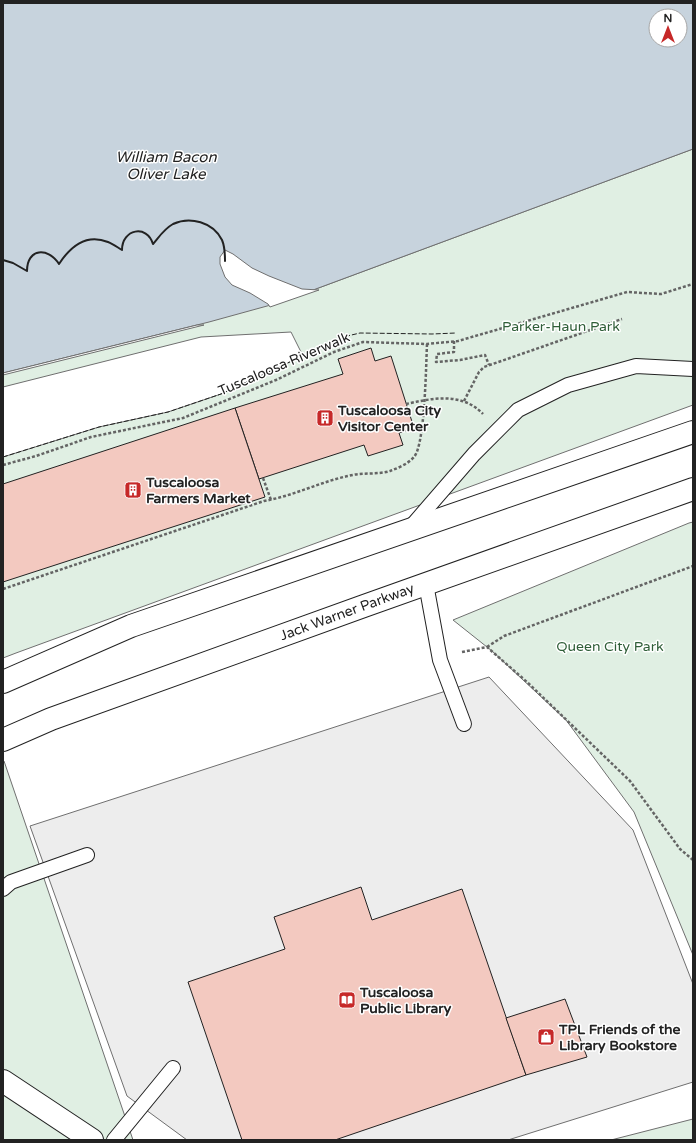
<svg xmlns="http://www.w3.org/2000/svg" width="696" height="1143" font-family="'Varela Round',sans-serif">
	<style>
		.green { fill: #e0efe3; stroke: #6f6f6f }
		.parking { fill: #ededed; stroke: #6f6f6f }
		.water { fill: #c7d3dd; stroke: #6f6f6f; fill-rule: evenodd }
		.pier { fill: #fff; stroke: #6f6f6f }
		.building { fill: #f3c9c0; stroke: #222 }
		.lines { fill: none; stroke-linecap: round; stroke-linejoin: round }
		.lane-casing { stroke: #222; stroke-width: 16 }
		.street-casing { stroke: #222; stroke-width: 24 }
		.primary-casing { stroke: #222; stroke-width: 24 }
		.path { stroke: #646464; stroke-width: 2.5; stroke-dasharray: 3 2; stroke-linecap: butt }
		.lane { stroke: #fff; stroke-width: 14 }
		.street { stroke: #fff; stroke-width: 22 }
		.primary { stroke: #fff; stroke-width: 22 }
		.fence { stroke: #222; stroke-width: 1; stroke-dasharray: 5 2; stroke-linecap: butt }
		.wall { stroke: #222; stroke-width: 2 }
		.labels { text-anchor: middle; dominant-baseline: central; stroke-width: 3; stroke-linejoin: round; paint-order: stroke }
		.park-label { font-size: 14px; fill: #2f5e38; stroke: #fff }
		.street-label { font-size: 14px; fill: #222; stroke: #fff }
		.poi-label { font-size: 14px; font-weight: bold; fill: #222; stroke: #fff; text-anchor: start }
		.water-label { font-size: 15px; font-style: italic; fill: #222; stroke: #fff }
	</style>
	<rect width="100%" height="100%" fill="#fff"/>
	<g class="green">
		<polygon points="693,149 693,405 16,653 3,658 3,457 99,427 168,412 221,394 303,356 291,332 201,337 3,387 3,260 278,303"/>
		<polygon points="693,522 693,955 634,812 566,720 492,651 453,620 689,523"/>
		<polygon points="3,761 4,761 133,1140 3,1140"/>
		<polygon points="693,1119 693,1140 611,1140"/>
	</g>
	<polygon class="parking" points="489,677 633,830 693,984 693,1082 508,1140 187,1140 127,1096 30,826"/>
	<path class="water" d="M 3,3 L 693,3 L 693,149 L 278,303 L 209,322 L 3,373 ZM 656,16 L 680,16 L 680,40 L 656,40 Z"/>
	<g class="pier">
		<polygon points="225,250 233,254 252,268 269,276 302,289 319,290 270,307 268,304 250,293 232,285 225,277 220,264 220,257"/>
		<polygon points="197,325 204,325 3,375 3,373"/>
	</g>
	<g class="building">
		<polygon points="371,348 375,361 391,356 414,428 399,433 403,445 368,456 364,445 259,479 235,408 343,374 338,359"/>
		<polygon points="235,408 265,497 3,582 3,484"/>
		<polygon points="361,887 372,920 462,889 526,1075 335,1140 242,1140 188,982 285,949 274,917"/>
		<polygon points="565,999 587,1057 526,1075 506,1018"/>
	</g>
	<g class="lines">
		<g class="lane-casing">
			<g id="lane">
				<polyline points="410,528 474,454 518,410 568,385 636,366 693,369"/>
				<polyline points="426,584 440,660 464,724"/>
				<polyline points="3,889 11,882 87,855"/>
				<polyline points="114,1140 173,1068"/>
			</g>
		</g>
		<g class="street-casing">
			<polyline id="street" points="3,1081 92,1140"/>
		</g>
		<g class="primary-casing">
			<g id="primary">
				<polyline points="3,682 131,626 693,432"/>
				<polyline points="3,740 51,719 364,606 693,489"/>
			</g>
		</g>
		<g class="path">
			<polyline points="454,341 454,352 437,354 436,362 460,360 485,355 489,365"/>
			<polyline points="464,401 479,372 484,367 622,319"/>
			<path d="M 406,404 C 433,398 462,392 483,414"/>
			<polyline points="3,465 36,456 91,437 183,418 276,380 334,352 363,342 427,344 458,341 627,292 661,294 693,284"/>
			<polyline points="263,478 271,500"/>
			<path d="M 3,589 L 264,501 C 293,496 320,482 348,476 C 362,472 377,475 390,471 C 398,468 408,464 414,457 C 425,445 426,365 427,344"/>
			<polyline points="487,647 504,636 693,566"/>
			<polyline points="462,652 487,647 527,682 630,781 680,849 693,860"/>
		</g>
		<use href="#lane" class="lane"/>
		<use href="#street" class="street"/>
		<use href="#primary" class="primary"/>
		<polyline class="fence" points="3,457 99,427 168,412 221,394 343,337 360,333 432,334 456,333"/>
		<path class="wall" d="M 3,260 L 13,263 L 27,271 C 27,248 48,247 59,264 C 70,247 86,233 108,242 C 113,244 117,247 122,250 C 122,229 147,224 153,244 C 159,237 164,229 173,224 C 190,216 213,222 222,240 C 225,247 225,254 225,261"/>
	</g>
	<defs>
		<g id="building-square" transform="scale(0.9)"><rect x="-9" y="-9" width="18" height="18" rx="4" fill="#c62828" stroke="#fff"/><path d="M-4-6H4V6H1V3H-1V6H-4ZM-2.5-4.3h1.7v1.8h-1.7ZM.8-4.3h1.7v1.8H.8ZM-2.5-1h1.7V.8h-1.7ZM.8-1h1.7V.8H.8Z" fill="#fff"/></g>
		<g id="library-square" transform="scale(0.9)"><rect x="-9" y="-9" width="18" height="18" rx="4" fill="#c62828" stroke="#fff"/><path d="M-6-4Q-3-5.5-.7-3.5V5Q-3 3-6 4ZM6-4Q3-5.5 .7-3.5V5Q3 3 6 4Z" fill="#fff"/></g>
		<g id="shop-square" transform="scale(0.9)"><rect x="-9" y="-9" width="18" height="18" rx="4" fill="#c62828" stroke="#fff"/><path d="M-5-2.5h2.3a2.7 3.5 0 0 1 5.4 0H5L5.5 6h-11ZM-1.5-2.5h3a1.5 2.3 0 0 0-3 0Z" fill="#fff"/></g>
	</defs>
	<g fill-rule="evenodd">
		<use href="#building-square" x="325" y="418"/>
		<use href="#building-square" x="133" y="490"/>
		<use href="#library-square" x="347" y="1000"/>
		<use href="#shop-square" x="546" y="1037"/>
	</g>
	<g class="labels">
		<g class="park-label">
			<text x="561" y="326">Parker-Haun Park</text>
			<text x="610" y="646">Queen City Park</text>
		</g>
		<g class="street-label">
			<text transform="translate(284 364) rotate(-23)">Tuscaloosa Riverwalk</text>
			<text transform="translate(347 612) rotate(-20)">Jack Warner Parkway</text>
		</g>
		<g class="poi-label">
			<text x="338" y="410">Tuscaloosa City<tspan x="338" dy="16">Visitor Center</tspan></text>
			<text x="146" y="482">Tuscaloosa<tspan x="146" dy="16">Farmers Market</tspan></text>
			<text x="360" y="992">Tuscaloosa<tspan x="360" dy="16">Public Library</tspan></text>
			<text x="559" y="1029">TPL Friends of the<tspan x="559" dy="16">Library Bookstore</tspan></text>
		</g>
		<g class="water-label">
			<text x="166" y="157">William Bacon<tspan x="166" dy="17">Oliver Lake</tspan></text>
		</g>
	</g>
	<rect width="696" height="1143" fill="none" stroke="#222222" stroke-width="8"/>
	<g transform="translate(668 28)"><circle r="19" fill="#ffffff" stroke="#a7a7a7"/>
	<path d="M0-3L7 15L0 10L-7 15Z" fill="#c62828"/>
	<text y="-6" font-size="11" font-weight="bold" text-anchor="middle" fill="#222222">N</text>
	</g>
</svg>
